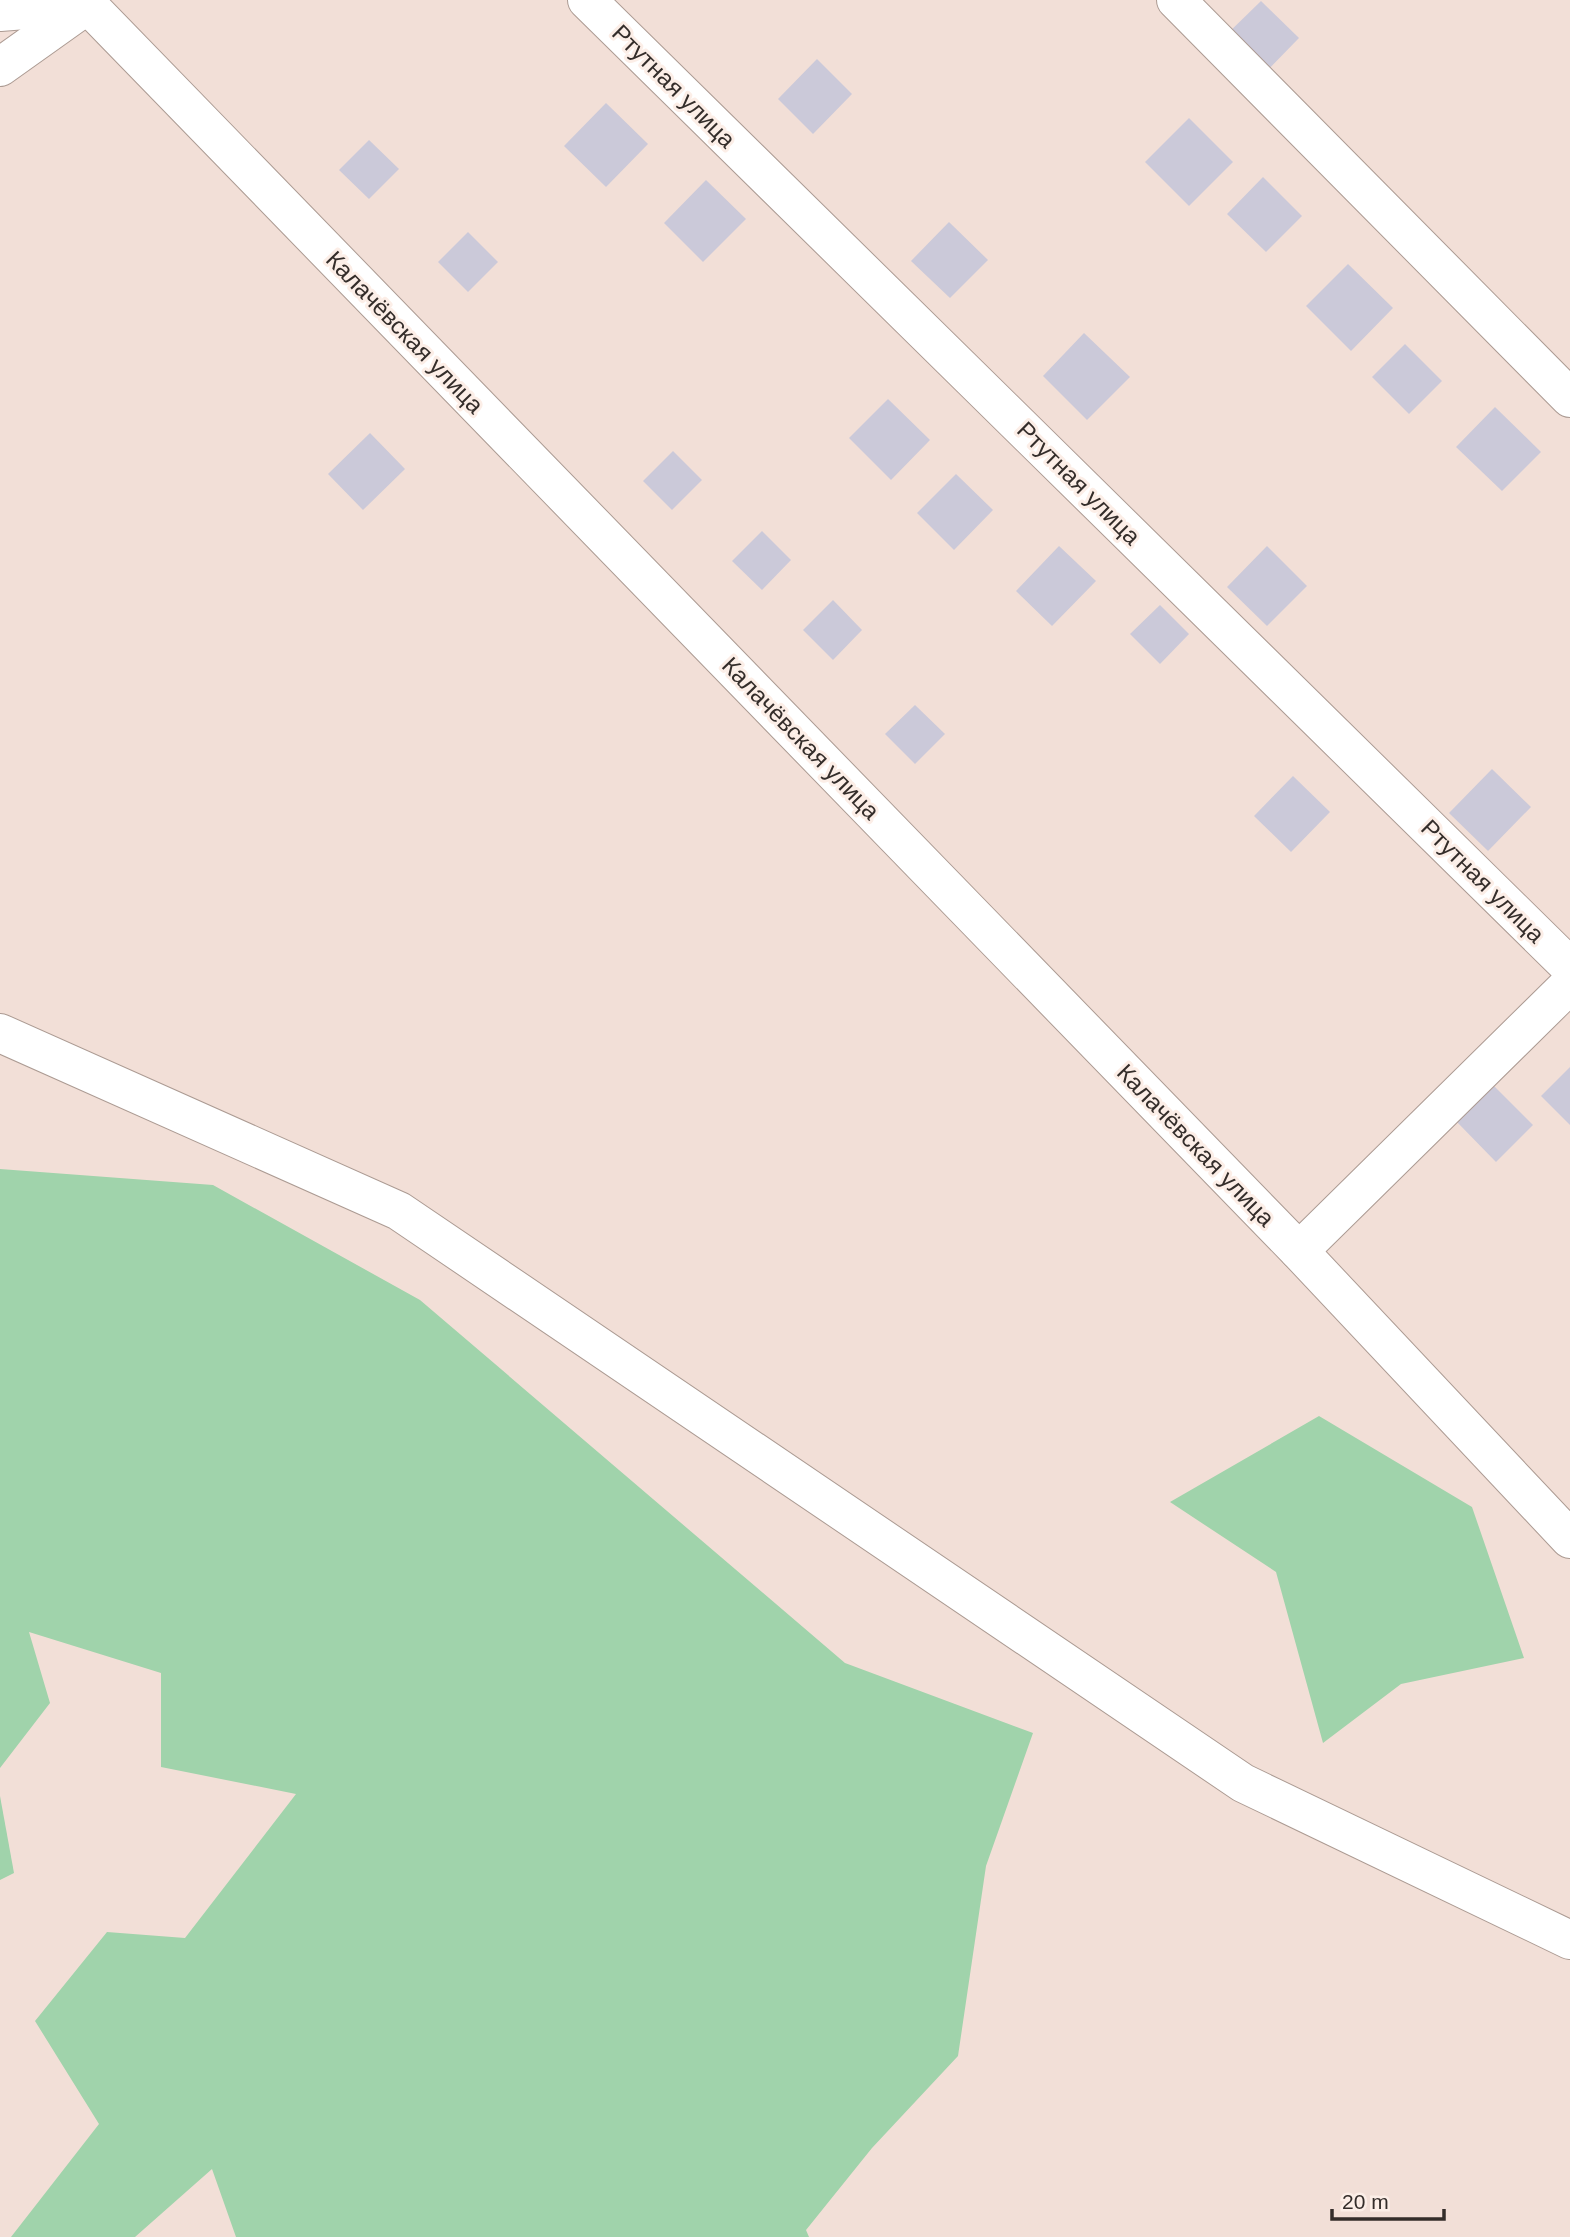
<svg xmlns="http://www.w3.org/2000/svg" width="1570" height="2237" font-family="Helvetica,sans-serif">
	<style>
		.green { fill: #a0d3ab }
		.building { fill: #cbc9d9 }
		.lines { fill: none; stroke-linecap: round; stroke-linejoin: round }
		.minor-casing { stroke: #ac9b93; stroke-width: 40 }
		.minor { stroke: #fff; stroke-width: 38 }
		.labels { text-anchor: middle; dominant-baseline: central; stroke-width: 6; stroke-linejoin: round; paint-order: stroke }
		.street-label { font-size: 24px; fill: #342d2a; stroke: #fceee7 }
	</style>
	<rect width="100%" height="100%" fill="#f2dfd7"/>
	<g class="green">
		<polygon points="0,1169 213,1185 420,1300 845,1663 1033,1733 986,1866 958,2056 872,2148 806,2230 809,2237 236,2237 212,2169 135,2237 11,2237 99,2124 35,2021 107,1932 185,1938 296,1794 161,1767 161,1673 29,1632 50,1703 0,1768"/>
		<polygon points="1319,1416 1472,1507 1524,1658 1401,1684 1323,1743 1276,1572 1170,1502"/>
		<polygon points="0,1796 14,1873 0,1880"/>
	</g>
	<g class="building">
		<polygon points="1261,1 1299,38 1261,77 1222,39"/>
		<polygon points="817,59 852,94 813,134 778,99"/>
		<polygon points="606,103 648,144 606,187 564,146"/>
		<polygon points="1189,118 1233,162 1189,206 1145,162"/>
		<polygon points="369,140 399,169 369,199 339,170"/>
		<polygon points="1263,177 1302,216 1266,252 1227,214"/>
		<polygon points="706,180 746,219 703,262 664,223"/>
		<polygon points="949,222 988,260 950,298 911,261"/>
		<polygon points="468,232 498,262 468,292 438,262"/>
		<polygon points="1348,264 1393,308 1351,351 1306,306"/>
		<polygon points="1084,333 1130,377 1087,420 1043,376"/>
		<polygon points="1405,344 1442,381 1409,414 1372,377"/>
		<polygon points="888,399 930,440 891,480 849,438"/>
		<polygon points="1495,407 1541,452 1502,491 1456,447"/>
		<polygon points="370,433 405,469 363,510 328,474"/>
		<polygon points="673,451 702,480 672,510 643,481"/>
		<polygon points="956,474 993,510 954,550 917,513"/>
		<polygon points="762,531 791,560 762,590 732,561"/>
		<polygon points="1059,546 1096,581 1052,626 1016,591"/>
		<polygon points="1267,546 1307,586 1267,626 1227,587"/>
		<polygon points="833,600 862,630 833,660 803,630"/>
		<polygon points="1160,605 1189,634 1160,664 1130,634"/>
		<polygon points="915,705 945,734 915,764 885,734"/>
		<polygon points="1492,769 1531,807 1488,851 1449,813"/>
		<polygon points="1293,776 1330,812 1291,852 1254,816"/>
		<polygon points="1570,1067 1570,1125 1541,1096"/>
		<polygon points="1492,1084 1533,1125 1496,1162 1455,1120"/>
	</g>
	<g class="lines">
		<g class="minor-casing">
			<g id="minor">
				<polyline points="587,0 1570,967"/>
				<polyline points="1176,0 1570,398"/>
				<polyline points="0,12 88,5 1299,1251 1570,1539"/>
				<polyline points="0,67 87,5"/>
				<polyline points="0,1033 399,1211 1243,1783 1570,1940"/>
				<polyline points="1299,1251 1570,984"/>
			</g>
		</g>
		<use href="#minor" class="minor"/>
	</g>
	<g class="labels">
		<g class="street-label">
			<text transform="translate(674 86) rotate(45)">Ртутная улица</text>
			<text transform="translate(405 332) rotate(46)">Калачёвская улица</text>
			<text transform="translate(1079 483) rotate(45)">Ртутная улица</text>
			<text transform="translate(801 738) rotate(46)">Калачёвская улица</text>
			<text transform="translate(1483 881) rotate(45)">Ртутная улица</text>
			<text transform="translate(1196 1145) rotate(46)">Калачёвская улица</text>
		</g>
	</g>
	<path d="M1332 2209v10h112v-10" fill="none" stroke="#342d2a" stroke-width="3.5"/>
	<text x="1342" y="2209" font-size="21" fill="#342d2a" stroke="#fceee7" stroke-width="5" paint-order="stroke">20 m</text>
</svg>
